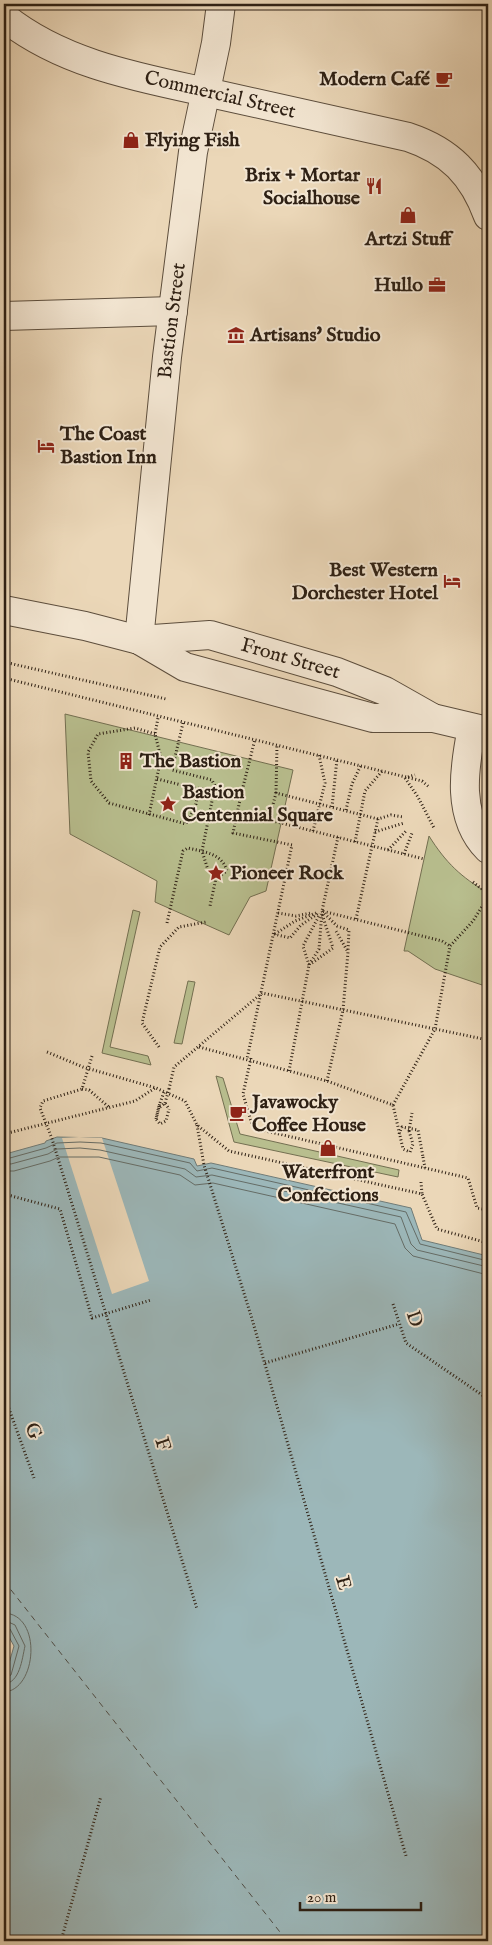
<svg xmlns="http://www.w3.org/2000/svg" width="492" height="1945" font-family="'IM FELL English',serif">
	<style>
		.green { fill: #b8be8e; stroke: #736f51 }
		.water { fill: #9cb7b9; stroke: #707b77 }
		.pier { fill: #ebd7b8 }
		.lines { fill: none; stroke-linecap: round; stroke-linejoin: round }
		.shore { stroke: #656c66; stroke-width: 1 }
		.ferry { stroke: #4f4d46; stroke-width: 1; stroke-dasharray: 6 5; stroke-linecap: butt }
		.minor-casing { stroke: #5d4e3d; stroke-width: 30 }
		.tertiary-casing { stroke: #5d4e3d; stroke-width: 30 }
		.path { stroke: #2e2014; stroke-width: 3; stroke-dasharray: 1 2.5; stroke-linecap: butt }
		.minor { stroke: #f2e5d1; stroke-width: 28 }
		.tertiary { stroke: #f2e5d1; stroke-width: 28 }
		.path-bridge { stroke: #2e2014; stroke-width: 3; stroke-dasharray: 1 2.5; stroke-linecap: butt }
		.labels { text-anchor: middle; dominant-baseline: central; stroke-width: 4; stroke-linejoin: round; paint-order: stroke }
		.poi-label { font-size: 20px; font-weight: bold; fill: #2e2014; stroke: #f2e5d1; text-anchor: start }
		.street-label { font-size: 20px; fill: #2e2014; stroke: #f2e5d1 }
	</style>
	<rect width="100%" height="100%" fill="#ebd7b8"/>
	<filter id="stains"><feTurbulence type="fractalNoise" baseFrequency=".004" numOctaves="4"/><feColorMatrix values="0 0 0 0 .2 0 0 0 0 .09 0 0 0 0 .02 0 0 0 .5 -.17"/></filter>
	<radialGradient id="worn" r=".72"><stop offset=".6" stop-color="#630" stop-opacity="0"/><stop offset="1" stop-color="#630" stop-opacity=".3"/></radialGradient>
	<g class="green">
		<polygon points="65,714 293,770 266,891 250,897 229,935 155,902 157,881 70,834"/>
		<path d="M 429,836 C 446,863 461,877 488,893 L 488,987 L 435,969 L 408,951 L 404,951 Z"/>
		<polygon points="133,910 140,912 110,1047 148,1056 151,1065 102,1053"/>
		<polygon points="188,981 195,982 182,1044 174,1043"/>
		<polygon points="216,1076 223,1078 240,1134 399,1170 398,1177 234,1142"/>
	</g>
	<polygon class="water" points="57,1137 102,1138 194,1159 197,1166 211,1163 411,1208 422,1240 488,1256 488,1941 4,1941 4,1681 14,1646 4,1628 4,1152 9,1153 45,1143 46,1141"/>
	<polygon class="pier" points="79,1137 102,1138 149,1281 112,1294 62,1138"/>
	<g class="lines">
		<g class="shore">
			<polyline points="4,1157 10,1158 46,1148 57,1143 80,1142 101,1143 190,1163 197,1171 212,1168 406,1212 420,1244 488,1261"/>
			<polyline points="4,1163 11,1164 48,1154 57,1149 80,1148 100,1150 185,1169 196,1177 212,1175 401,1217 411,1244 417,1250 488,1267"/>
			<polyline points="4,1171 14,1171 50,1161 59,1157 99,1157 180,1175 195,1185 213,1183 395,1224 405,1248 413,1256 488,1275"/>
			<path d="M 4,1613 C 43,1614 37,1691 4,1692"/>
			<path d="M 4,1620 L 15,1625 L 25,1646 C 22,1659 20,1683 4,1684"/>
			<polyline points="4,1627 10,1629 19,1646 11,1675 4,1678"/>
		</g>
		<polyline class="ferry" points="4,1581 287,1941"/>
		<g class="minor-casing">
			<g id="minor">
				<path d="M 206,92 L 408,137 C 450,151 473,175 488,216"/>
				<polyline points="4,316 173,311"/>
				<path d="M 472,728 C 464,768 456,817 488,849"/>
			</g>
		</g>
		<g class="tertiary-casing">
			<g id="tertiary">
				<path d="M 4,17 C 61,63 136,77 206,92"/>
				<polyline points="4,610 85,626 139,640 185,667 373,718 433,718 488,731"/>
				<path id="s1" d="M 139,640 L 167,357 L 193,152 L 216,43 L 221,4"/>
				<path id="s2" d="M 139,640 L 210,635 L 337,672 L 385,691 L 431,717"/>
			</g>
		</g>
		<g class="path">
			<polyline points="4,662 166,699"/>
			<polyline points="4,678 422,781 429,787"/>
			<polyline points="183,723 172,770 212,780 215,786 202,851 208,870 216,878"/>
			<polyline points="155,734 135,728 98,734 88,752 91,781 109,803 186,824 196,804 199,789"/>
			<polyline points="408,777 415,775"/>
			<polyline points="405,778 418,797 434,828"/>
			<polyline points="157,779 190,787 241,795 255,739"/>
			<polyline points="276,793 277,745"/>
			<polyline points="241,795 233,833 292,845 247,1059"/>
			<polyline points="332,807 337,759"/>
			<polyline points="346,810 352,784 361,765"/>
			<polyline points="149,815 161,758 155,734 158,718"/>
			<polyline points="378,819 276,793 269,820 424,859"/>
			<polyline points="313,831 325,783 319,755"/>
			<polyline points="375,832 404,823"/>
			<polyline points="338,837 322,911 442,941 450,946"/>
			<polyline points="355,842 365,791 383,770"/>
			<polyline points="388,850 407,830"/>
			<polyline points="404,854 412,833"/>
			<polyline points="473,882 488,894"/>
			<polyline points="322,911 337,926 349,930 348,950"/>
			<polyline points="278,913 296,916 311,913"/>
			<polyline points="356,919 378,819 391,815 403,817"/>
			<path d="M 167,923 L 183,851 L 188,848 C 204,852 222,853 227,871 L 216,878 L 210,906"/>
			<polyline points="274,934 290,938 301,925 319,913"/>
			<polyline points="275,934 295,921 316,913"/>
			<polyline points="312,963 333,948 322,914"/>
			<polyline points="309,965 303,946 320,914"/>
			<polyline points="159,1047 142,1023 160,947 179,927 206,922"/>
			<polyline points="199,1047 327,1081 393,1105 403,1149 410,1152 413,1144 409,1131"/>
			<polyline points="47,1052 83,1067 156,1088 185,1101 197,1125 229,1151 422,1194 437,1229 488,1243"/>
			<polyline points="92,1056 82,1089 43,1101 40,1108 52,1139 197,1609"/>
			<polyline points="251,1058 243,1094 253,1128 468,1178 477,1208 488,1210"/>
			<polyline points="289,1071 309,965 319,949 322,911"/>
			<polyline points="327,1081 343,1010 348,952 336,931"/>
			<polyline points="82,1089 89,1090 110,1108"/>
			<polyline points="169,1089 174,1067 262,993 488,1040"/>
			<polyline points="160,1103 164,1092"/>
			<polyline points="393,1105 435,1029 450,946 473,921 488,897"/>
			<polyline points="159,1106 156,1119 160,1124 166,1121 169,1109"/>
			<polyline points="197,1125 204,1165 252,1319 406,1856"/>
			<polyline points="4,1134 135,1101 155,1088"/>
			<polyline points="423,1157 425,1168"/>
			<polyline points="421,1182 422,1194"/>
			<polyline points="4,1194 60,1209 92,1318 151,1300"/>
			<polyline points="393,1304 406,1343 488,1399"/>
			<polyline points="265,1363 399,1324"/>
			<polyline points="4,1395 34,1478"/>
			<polyline points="61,1941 101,1796"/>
		</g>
		<use href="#minor" class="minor"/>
		<use href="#tertiary" class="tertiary"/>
		<g class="path-bridge">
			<polyline points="165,1103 169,1089"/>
			<polyline points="160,1107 165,1103 169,1109"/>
			<polyline points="156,1119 160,1103"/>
			<polyline points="409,1131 412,1113"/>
			<polyline points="399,1134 402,1127 418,1130 423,1157"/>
		</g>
	</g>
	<defs>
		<g id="cafe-bare" transform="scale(1.35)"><path d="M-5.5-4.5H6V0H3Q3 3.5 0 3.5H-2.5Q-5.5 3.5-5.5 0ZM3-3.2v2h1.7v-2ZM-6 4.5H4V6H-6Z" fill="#8f2418" stroke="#f2e5d1" stroke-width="2.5" paint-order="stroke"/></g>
		<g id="shop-bare" transform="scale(1.35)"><path d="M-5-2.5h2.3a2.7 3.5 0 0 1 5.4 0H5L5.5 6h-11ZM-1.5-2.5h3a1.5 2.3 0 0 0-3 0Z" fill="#8f2418" stroke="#f2e5d1" stroke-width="2.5" paint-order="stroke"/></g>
		<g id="restaurant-bare" transform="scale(1.35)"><path d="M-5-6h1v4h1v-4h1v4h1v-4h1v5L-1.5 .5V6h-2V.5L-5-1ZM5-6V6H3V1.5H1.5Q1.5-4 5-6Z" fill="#8f2418" stroke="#f2e5d1" stroke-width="2.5" paint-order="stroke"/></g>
		<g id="office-bare" transform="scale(1.35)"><path d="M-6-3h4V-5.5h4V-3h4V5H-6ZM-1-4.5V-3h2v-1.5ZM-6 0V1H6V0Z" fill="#8f2418" stroke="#f2e5d1" stroke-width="2.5" paint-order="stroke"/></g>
		<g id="museum-bare" transform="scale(1.35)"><path d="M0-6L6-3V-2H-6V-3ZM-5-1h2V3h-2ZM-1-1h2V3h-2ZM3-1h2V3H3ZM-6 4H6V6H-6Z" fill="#8f2418" stroke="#f2e5d1" stroke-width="2.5" paint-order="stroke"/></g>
		<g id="hotel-bare" transform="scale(1.35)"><path d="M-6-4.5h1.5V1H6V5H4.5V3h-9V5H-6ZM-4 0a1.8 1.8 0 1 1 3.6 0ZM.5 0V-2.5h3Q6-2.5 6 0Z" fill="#8f2418" stroke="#f2e5d1" stroke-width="2.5" paint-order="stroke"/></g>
		<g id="building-bare" transform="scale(1.35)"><path d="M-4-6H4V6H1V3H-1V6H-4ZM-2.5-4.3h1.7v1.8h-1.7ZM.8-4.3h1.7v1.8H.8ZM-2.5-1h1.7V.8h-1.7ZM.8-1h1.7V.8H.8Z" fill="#8f2418" stroke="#f2e5d1" stroke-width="2.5" paint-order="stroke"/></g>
		<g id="sight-bare" transform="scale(1.35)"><path d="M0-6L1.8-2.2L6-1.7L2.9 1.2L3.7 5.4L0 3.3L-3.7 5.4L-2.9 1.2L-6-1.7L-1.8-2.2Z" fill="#8f2418" stroke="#f2e5d1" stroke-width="2.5" paint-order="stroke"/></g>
	</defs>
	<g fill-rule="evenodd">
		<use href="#cafe-bare" x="444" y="79"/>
		<use href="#shop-bare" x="131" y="140"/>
		<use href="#restaurant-bare" x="374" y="186"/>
		<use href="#shop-bare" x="408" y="215"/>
		<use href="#office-bare" x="437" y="285"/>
		<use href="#museum-bare" x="236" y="335"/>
		<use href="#hotel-bare" x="46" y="446"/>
		<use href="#hotel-bare" x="452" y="581"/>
		<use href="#building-bare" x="126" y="761"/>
		<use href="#sight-bare" x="168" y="804"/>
		<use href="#sight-bare" x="216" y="873"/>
		<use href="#cafe-bare" x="238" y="1113"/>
		<use href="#shop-bare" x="328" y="1148"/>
	</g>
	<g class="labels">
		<g class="poi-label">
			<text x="430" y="79" text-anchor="end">Modern Café</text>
			<text x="145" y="140">Flying Fish</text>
			<text x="360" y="175" text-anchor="end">Brix + Mortar<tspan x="360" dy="23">Socialhouse</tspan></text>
			<text x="408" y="239" text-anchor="middle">Artzi Stuff</text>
			<text x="423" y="285" text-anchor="end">Hullo</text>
			<text x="250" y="335">Artisans' Studio</text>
			<text x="60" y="434">The Coast<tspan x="60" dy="23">Bastion Inn</tspan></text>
			<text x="438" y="570" text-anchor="end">Best Western<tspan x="438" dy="23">Dorchester Hotel</tspan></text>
			<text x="140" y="761">The Bastion</text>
			<text x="182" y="792">Bastion<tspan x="182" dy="23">Centennial Square</tspan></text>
			<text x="230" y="873">Pioneer Rock</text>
			<text x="252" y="1102">Javawocky<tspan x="252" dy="23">Coffee House</tspan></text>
			<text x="328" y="1172" text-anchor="middle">Waterfront<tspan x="328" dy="23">Confections</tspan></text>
		</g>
		<g class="street-label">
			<text transform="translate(220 95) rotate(13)">Commercial Street</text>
			<text stroke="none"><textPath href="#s1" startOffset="321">Bastion Street</textPath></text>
			<text stroke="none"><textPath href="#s2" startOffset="155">Front Street</textPath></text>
			<text transform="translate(414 1319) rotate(72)">D</text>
			<text transform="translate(33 1431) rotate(70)">G</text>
			<text transform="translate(162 1444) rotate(73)">F</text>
			<text transform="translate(343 1583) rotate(74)">E</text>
		</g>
	</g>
	<rect width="492" height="1945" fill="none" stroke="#ebd7b8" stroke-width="20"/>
	<rect x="5" y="5" width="482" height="1935" fill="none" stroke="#2e2014" stroke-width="2.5"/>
	<rect x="10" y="10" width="472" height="1925" fill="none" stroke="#2e2014"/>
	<path d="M300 1902v8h121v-8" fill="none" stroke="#2e2014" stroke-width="2.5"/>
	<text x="307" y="1902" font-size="15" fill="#2e2014" stroke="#f2e5d1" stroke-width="4" paint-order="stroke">20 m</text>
	<rect width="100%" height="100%" filter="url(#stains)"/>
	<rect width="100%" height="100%" fill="url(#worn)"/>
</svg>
